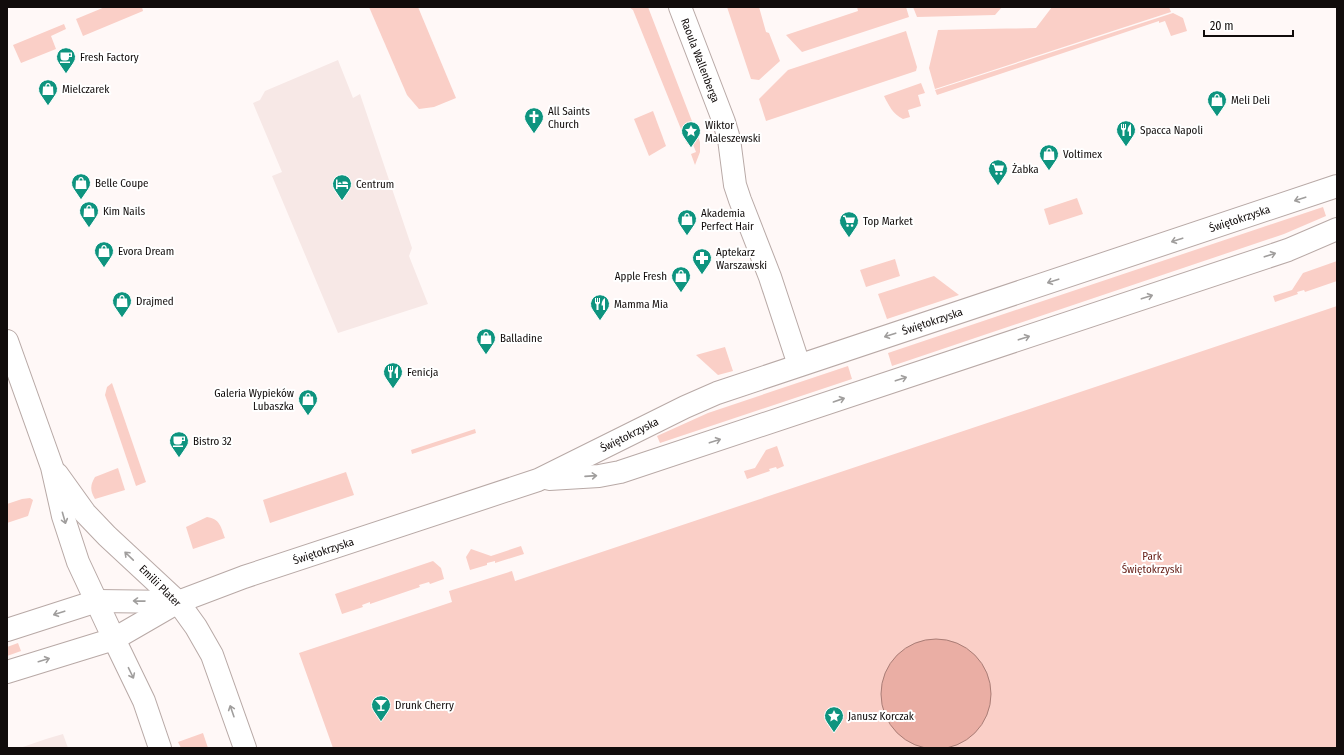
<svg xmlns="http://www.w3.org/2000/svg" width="1344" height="755" font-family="'Fira Sans Condensed',sans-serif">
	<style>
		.built { fill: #f7e8e6 }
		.green { fill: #facfc7 }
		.water { fill: #eaaea4; stroke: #a97d76 }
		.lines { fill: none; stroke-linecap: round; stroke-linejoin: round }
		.street-casing { stroke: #b8a9a6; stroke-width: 24 }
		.secondary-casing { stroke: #b8a9a6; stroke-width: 24 }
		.street { stroke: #fff; stroke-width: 22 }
		.secondary { stroke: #fff; stroke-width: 22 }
		.oneway { stroke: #a09e9d }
		.labels { text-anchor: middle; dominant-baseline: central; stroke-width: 4; stroke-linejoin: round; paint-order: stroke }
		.poi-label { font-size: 11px; fill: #110c0b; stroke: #fff; text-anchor: start }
		.street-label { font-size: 11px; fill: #110c0b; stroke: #fff }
		.park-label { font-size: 11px; fill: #69231b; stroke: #fff }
	</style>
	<rect width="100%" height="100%" fill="#fff8f7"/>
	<g class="built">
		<polygon points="338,60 353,98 360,94 412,248 409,256 428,304 338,333 272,176 282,172 253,103 260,100 265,91"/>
		<polygon points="63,734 68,748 20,748 46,739"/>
	</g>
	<g class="green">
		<polygon points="105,7 142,7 143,11 83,36 76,19"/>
		<polygon points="369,7 418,7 456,98 434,107 419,109 407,95"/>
		<polygon points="629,7 648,7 700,142 700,152 695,165 691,154 696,152 692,142 687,144 633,10"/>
		<polygon points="727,7 759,7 766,32 769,33 780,61 759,80 751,79"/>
		<polygon points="857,7 906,7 909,17 802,52 786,35 858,11"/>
		<polygon points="913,7 1002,7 995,15 917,17"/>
		<polygon points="1052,7 1169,7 1171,12 935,89 929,68 938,30 1036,28"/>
		<polygon points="1173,13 1183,18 1187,31 1171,36 1165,21 1159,23 1159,21 937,95 935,90"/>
		<polygon points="64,24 66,29 51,36 56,49 21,63 13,45"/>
		<polygon points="906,31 917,67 916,71 766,121 759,99 788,70"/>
		<path d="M 921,83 L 925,93 L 918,95 L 921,106 L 908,110 L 910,117 L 903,119 C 893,114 889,106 884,96 Z"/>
		<polygon points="653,111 666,146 649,156 634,119"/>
		<polygon points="1077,198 1083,214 1049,225 1044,209"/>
		<polygon points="1323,207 1326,216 1284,234 892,366 888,353"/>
		<polygon points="895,259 900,276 866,287 860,270"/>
		<polygon points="1337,261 1337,281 1305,292 1304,290 1297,292 1298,294 1275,302 1273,296 1292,290 1303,273"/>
		<polygon points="934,276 959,295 887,319 878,294"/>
		<polygon points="1337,306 1337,748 333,748 299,653 452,602 449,591 512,571 515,581"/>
		<polygon points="725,347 733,371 718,375 696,355"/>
		<polygon points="848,366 852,379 660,443 657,436 708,413"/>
		<polygon points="112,383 146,482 136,486 105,395 107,387"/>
		<polygon points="475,429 476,433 412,454 411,450"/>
		<polygon points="777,446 784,466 777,469 776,467 769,469 770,471 747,479 744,471 755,468 766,450"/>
		<path d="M 118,468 L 125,490 L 95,499 C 90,491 90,485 95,477 Z"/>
		<polygon points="346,472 354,495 270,523 263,500"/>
		<polygon points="30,498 33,500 28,516 7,523 7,504 22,499"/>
		<path d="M 207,517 C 220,519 221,527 225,538 L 193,549 L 186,527 Z"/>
		<polygon points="521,546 524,554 495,563 495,561 487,563 487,565 470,570 466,557 471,549 491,556"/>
		<polygon points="433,561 441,568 444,579 430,584 429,582 419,585 420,587 370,604 370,602 362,605 363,607 342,614 335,594"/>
		<polygon points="18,643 21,651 7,656 7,647"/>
		<polygon points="203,733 208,748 181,748 178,742"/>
	</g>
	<circle class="water" cx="936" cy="694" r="55"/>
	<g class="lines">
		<g class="street-casing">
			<g id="street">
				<path id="s1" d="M 680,7 L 724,122 L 729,139 L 735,185 L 740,200 L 770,277 L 799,365"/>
				<polyline points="7,341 52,467 63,516 78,562 114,639"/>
				<polyline points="57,474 85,513 107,536 178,602"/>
			</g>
		</g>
		<g class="secondary-casing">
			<g id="secondary">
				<polyline points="549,479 599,476 620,472 1288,250 1337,229"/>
				<polyline points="178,602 196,627 212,655 245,748"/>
				<polyline points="7,630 97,601 177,602"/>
				<polyline points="114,639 144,701 160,748"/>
				<path id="s2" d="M 7,672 L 114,639 L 178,602 L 244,577 L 538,480 L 685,407 L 717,393 L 1337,186"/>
			</g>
		</g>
		<use href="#street" class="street"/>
		<use href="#secondary" class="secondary"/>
	</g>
	<defs><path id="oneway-shaft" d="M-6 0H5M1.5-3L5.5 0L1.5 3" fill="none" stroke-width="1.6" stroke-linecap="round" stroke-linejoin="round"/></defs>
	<g class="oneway">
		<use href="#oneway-shaft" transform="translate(1300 199) rotate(162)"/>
		<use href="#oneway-shaft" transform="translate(1177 240) rotate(162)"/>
		<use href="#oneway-shaft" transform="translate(1270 255) rotate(-18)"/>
		<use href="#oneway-shaft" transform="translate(1053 281) rotate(162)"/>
		<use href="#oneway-shaft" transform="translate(1147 297) rotate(-18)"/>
		<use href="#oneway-shaft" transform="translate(890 335) rotate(162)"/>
		<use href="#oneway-shaft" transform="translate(1024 338) rotate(-18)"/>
		<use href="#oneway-shaft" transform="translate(901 379) rotate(-18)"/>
		<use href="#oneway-shaft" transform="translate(839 400) rotate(-19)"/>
		<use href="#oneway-shaft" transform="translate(715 441) rotate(-18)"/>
		<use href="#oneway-shaft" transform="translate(591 476) rotate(-4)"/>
		<use href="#oneway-shaft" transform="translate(64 518) rotate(74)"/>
		<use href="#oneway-shaft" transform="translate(129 556) rotate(-136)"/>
		<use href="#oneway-shaft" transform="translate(139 601) rotate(-179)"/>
		<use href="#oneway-shaft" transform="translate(59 613) rotate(162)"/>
		<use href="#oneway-shaft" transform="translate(44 660) rotate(-17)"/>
		<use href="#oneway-shaft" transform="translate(131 673) rotate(64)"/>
		<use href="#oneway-shaft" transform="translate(232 711) rotate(-109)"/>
	</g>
	<defs>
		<g id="cafe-pin" transform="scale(1)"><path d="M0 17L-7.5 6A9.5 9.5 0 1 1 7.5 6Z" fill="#0e947f" stroke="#fff"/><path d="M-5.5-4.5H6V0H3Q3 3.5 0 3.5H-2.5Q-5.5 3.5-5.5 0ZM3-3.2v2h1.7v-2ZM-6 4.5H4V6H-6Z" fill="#fff"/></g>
		<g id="shop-pin" transform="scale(1)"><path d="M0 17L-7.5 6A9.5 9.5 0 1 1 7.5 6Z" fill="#0e947f" stroke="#fff"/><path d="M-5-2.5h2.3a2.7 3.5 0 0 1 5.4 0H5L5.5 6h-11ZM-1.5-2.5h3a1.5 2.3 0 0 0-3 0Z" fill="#fff"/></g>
		<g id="church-pin" transform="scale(1)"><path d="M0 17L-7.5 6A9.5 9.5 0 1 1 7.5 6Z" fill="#0e947f" stroke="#fff"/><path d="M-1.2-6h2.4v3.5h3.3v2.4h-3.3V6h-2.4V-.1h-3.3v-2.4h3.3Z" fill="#fff"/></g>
		<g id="restaurant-pin" transform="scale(1)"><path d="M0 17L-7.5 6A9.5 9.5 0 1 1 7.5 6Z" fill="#0e947f" stroke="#fff"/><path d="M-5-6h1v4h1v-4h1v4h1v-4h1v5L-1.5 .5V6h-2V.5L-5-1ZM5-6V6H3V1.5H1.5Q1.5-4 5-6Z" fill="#fff"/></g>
		<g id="sight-pin" transform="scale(1)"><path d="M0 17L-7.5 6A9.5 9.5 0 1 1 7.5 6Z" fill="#0e947f" stroke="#fff"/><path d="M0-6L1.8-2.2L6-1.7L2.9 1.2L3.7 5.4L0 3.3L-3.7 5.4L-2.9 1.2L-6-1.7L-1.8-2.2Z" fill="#fff"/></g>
		<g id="supermarket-pin" transform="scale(1)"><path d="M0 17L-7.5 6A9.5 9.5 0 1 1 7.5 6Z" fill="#0e947f" stroke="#fff"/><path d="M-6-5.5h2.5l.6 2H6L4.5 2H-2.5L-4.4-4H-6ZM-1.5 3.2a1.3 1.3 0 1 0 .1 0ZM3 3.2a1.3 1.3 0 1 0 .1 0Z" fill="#fff"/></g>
		<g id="hotel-pin" transform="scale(1)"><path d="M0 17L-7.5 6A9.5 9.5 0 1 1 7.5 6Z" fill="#0e947f" stroke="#fff"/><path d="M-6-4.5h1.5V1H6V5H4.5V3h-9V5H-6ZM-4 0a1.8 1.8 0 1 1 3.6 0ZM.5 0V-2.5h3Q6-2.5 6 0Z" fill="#fff"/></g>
		<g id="pharmacy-pin" transform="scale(1)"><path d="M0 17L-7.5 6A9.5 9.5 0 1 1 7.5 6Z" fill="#0e947f" stroke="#fff"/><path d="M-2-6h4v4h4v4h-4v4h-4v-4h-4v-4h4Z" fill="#fff"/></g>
		<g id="bar-pin" transform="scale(1)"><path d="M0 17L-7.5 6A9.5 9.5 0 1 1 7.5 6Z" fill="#0e947f" stroke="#fff"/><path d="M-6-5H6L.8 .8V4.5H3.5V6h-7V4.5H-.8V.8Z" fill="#fff"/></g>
	</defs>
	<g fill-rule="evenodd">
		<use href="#cafe-pin" x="66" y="57"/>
		<use href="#shop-pin" x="48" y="89"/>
		<use href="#shop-pin" x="1217" y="100"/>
		<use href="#church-pin" x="534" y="117"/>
		<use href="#restaurant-pin" x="1126" y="130"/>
		<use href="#sight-pin" x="691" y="131"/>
		<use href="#shop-pin" x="1049" y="154"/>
		<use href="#supermarket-pin" x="998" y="169"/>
		<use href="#shop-pin" x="81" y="183"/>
		<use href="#hotel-pin" x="342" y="184"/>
		<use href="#shop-pin" x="89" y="211"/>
		<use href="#shop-pin" x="687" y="219"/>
		<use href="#supermarket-pin" x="849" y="221"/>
		<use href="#shop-pin" x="104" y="251"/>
		<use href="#pharmacy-pin" x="702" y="258"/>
		<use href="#shop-pin" x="681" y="276"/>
		<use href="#shop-pin" x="122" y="301"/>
		<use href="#restaurant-pin" x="600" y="304"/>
		<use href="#shop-pin" x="486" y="338"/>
		<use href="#restaurant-pin" x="393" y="372"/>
		<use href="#shop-pin" x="308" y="399"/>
		<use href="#cafe-pin" x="179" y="441"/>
		<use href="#bar-pin" x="381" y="705"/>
		<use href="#sight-pin" x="834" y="716"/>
	</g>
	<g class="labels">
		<g class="poi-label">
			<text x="80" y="57">Fresh Factory</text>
			<text x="62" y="89">Mielczarek</text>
			<text x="1231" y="100">Meli Deli</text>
			<text x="548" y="111">All Saints<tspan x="548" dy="13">Church</tspan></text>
			<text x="705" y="125">Wiktor<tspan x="705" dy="13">Maleszewski</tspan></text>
			<text x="1140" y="130">Spacca Napoli</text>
			<text x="1063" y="154">Voltimex</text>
			<text x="1012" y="169">Żabka</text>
			<text x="95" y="183">Belle Coupe</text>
			<text x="356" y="184">Centrum</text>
			<text x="103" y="211">Kim Nails</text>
			<text x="701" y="213">Akademia<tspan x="701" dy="13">Perfect Hair</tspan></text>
			<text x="863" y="221">Top Market</text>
			<text x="118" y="251">Evora Dream</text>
			<text x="716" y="252">Aptekarz<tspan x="716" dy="13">Warszawski</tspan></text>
			<text x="667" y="276" text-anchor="end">Apple Fresh</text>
			<text x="136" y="301">Drajmed</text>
			<text x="614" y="304">Mamma Mia</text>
			<text x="500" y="338">Balladine</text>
			<text x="407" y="372">Fenicja</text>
			<text x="294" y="393" text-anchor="end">Galeria Wypieków<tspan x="294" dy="13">Lubaszka</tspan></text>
			<text x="193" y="441">Bistro 32</text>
			<text x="395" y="705">Drunk Cherry</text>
			<text x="848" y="716">Janusz Korczak</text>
		</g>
		<g class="street-label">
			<text stroke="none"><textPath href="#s1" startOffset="57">Raoula Wallenberga</textPath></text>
			<text stroke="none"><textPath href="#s2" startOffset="1316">Świętokrzyska</textPath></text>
			<text stroke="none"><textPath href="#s2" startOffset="992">Świętokrzyska</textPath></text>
			<text stroke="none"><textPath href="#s2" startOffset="668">Świętokrzyska</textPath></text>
			<text stroke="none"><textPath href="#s2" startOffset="340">Świętokrzyska</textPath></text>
			<text transform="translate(160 586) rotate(45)">Emilii Plater</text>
		</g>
		<g class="park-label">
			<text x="1152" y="556">Park<tspan x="1152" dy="13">Świętokrzyski</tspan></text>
		</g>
	</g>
	<rect width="1344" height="755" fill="none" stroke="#110c0b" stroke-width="16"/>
	<path d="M1204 30v6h89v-6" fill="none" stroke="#110c0b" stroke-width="2"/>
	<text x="1210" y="30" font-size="12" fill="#110c0b" stroke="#ffffff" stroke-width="3" paint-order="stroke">20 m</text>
</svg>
